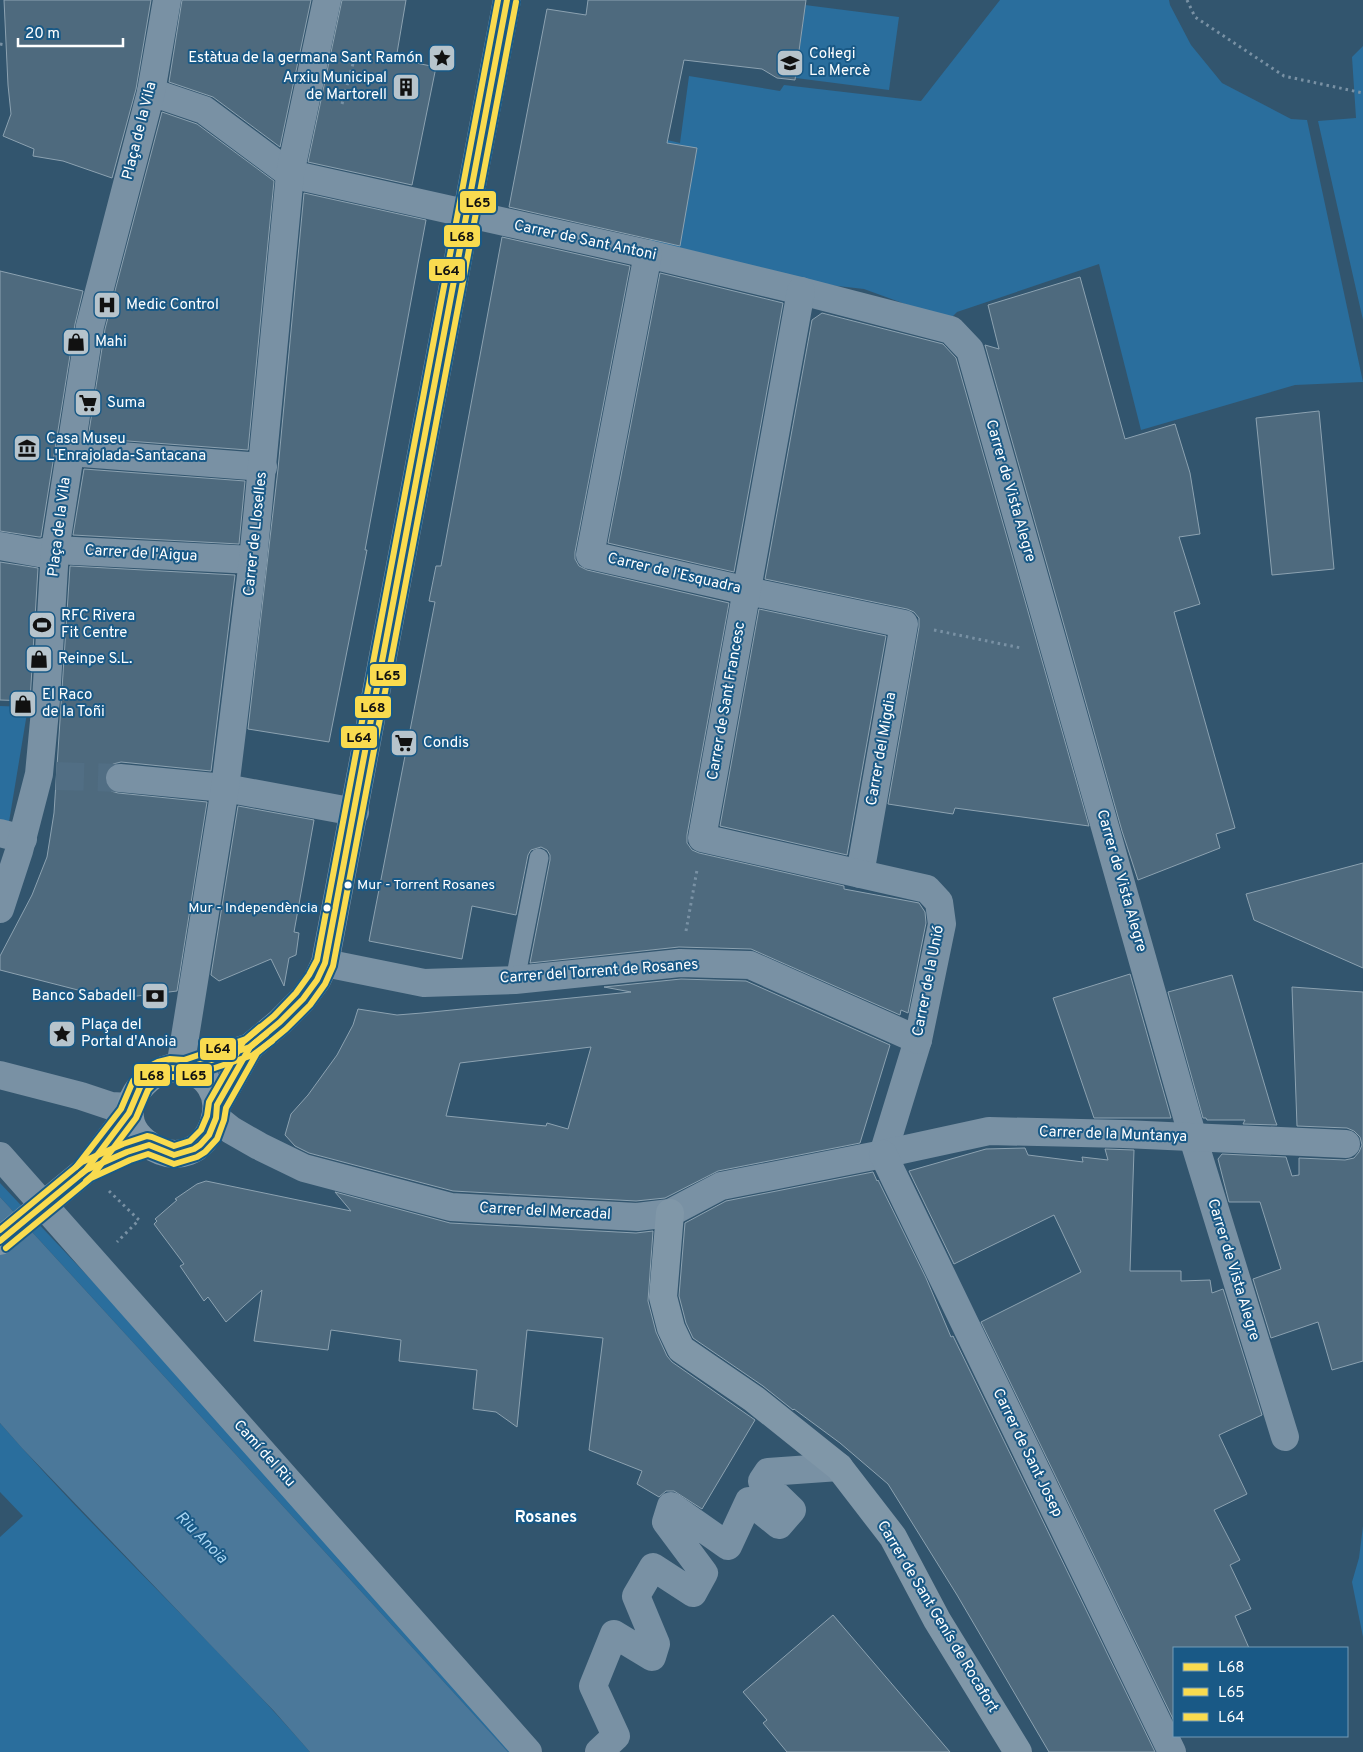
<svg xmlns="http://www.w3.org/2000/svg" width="1363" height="1752" font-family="Overpass,sans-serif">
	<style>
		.green { fill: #2a6e9d }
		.water { fill: #4b789a }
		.building { fill: #4e6a7e; stroke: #8ca2b1; fill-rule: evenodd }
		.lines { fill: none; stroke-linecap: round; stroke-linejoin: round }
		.street-tunnel { stroke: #516e84; stroke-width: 28; stroke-dasharray: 28 14; stroke-linecap: butt }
		.path { stroke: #7991a4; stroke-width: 3; stroke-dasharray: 2.5 4; stroke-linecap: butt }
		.lane { stroke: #7991a4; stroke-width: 19 }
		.street { stroke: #7991a4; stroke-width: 28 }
		.secondary { stroke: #8097a8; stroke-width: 28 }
		.secondary-bridge { stroke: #8097a8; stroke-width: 28 }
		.bus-1-casing { stroke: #195986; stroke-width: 10 }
		.bus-2-casing { stroke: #195986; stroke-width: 10 }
		.bus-3-casing { stroke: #195986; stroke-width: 10 }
		.bus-1 { stroke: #f9db4f; stroke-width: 6 }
		.bus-2 { stroke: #f9db4f; stroke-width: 6 }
		.bus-3 { stroke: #f9db4f; stroke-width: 6 }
		.bus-dot { fill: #fff; stroke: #195986; stroke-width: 2 }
		.labels { text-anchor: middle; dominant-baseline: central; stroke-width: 4; stroke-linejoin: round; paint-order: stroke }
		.bus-label { font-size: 14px; fill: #fff; stroke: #195986; text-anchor: start }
		.poi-label { font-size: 15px; fill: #fff; stroke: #195986; text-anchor: start }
		.street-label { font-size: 15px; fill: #fff; stroke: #195986 }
		.neighbourhood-label { font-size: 16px; font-weight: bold; fill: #fff; stroke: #195986 }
		.water-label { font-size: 16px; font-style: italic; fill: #abd7f4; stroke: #195986 }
		.line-badge { stroke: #195986; stroke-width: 2 }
		.pale-badge-label { font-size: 14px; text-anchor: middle; font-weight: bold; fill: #111 }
	</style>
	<rect width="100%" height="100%" fill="#32556e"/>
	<g class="green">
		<polygon points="1000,0 1169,0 1170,5 1191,45 1222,83 1291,119 1307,120 1363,382 1295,385 1141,430 1099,264 957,312 949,320 864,289 811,283 649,240 667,140 680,143 689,76 780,91 784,85 921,101"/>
		<polygon points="805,5 899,17 889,90 796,78"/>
		<polygon points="1363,46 1363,320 1318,121 1356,118 1352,57"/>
		<polygon points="0,706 28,707 8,828 0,826"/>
		<polygon points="0,1183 216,1412 527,1752 508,1752 0,1197"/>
		<path d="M 0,1423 C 99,1537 211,1638 310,1752 L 0,1752 L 0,1537 L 23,1516 L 0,1492 Z"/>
		<polygon points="1363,1526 1363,1637 1352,1582 1359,1558"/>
	</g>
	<polygon class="water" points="0,1197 508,1752 310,1752 274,1711 22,1448 0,1423"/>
	<g class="building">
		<polygon points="4,0 151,0 136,89 112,178 63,161 33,156 34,149 3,136 11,114 8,85"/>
		<polygon points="182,0 311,0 280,147 213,97 169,82"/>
		<polygon points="342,0 406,0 396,59 436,67 412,185 308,162"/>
		<polygon points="588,0 806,0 795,80 777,78 762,69 684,60 667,143 697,148 680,246 509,207 547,9 586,15"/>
		<polygon points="162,112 197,124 274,181 248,450 88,438 105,329"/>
		<polygon points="304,193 426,220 365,550 367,550 329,742 248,729 278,469"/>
		<polygon points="502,237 630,266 575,552 575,559 579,566 587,570 729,603 687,835 687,843 692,850 699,853 844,886 844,889 919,903 925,912 926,923 908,1013 901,1010 900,1015 751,949 679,947 530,963 550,860 550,855 547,850 541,847 531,850 528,855 516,915 472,906 462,959 369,941 435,602 429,601 436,566 441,566"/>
		<polygon points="0,271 83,291 75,324 41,537 39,537 0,531"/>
		<polygon points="660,273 783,303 734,572 608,543"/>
		<polygon points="1080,277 1125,439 1175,424 1190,473 1200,534 1179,537 1200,604 1174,612 1235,828 1216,834 1220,848 1138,880 1122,831 985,345 999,349 988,305"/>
		<polygon points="822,313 943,344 956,358 1089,826 955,808 953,814 888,804 919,627 919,618 914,612 907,609 765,579 812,320"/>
		<polygon points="1319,411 1334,569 1272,575 1256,418"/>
		<polygon points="84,469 245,481 239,544 73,535"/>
		<polygon points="0,562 38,568 30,701 0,700"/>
		<polygon points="70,566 235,575 211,771 121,762 113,764 107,769 105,776 106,785 111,791 118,793 207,802 177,991 113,999 0,970 0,956 32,895 47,857 54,813"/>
		<polygon points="759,609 886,636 847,855 720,826"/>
		<polygon points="238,806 314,820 294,932 299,933 296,955 289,958 284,986 271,959 219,981 211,975"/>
		<polygon points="1363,863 1363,968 1254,920 1246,894"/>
		<polygon points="1130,974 1171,1118 1094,1118 1053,998"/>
		<polygon points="1232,975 1275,1120 1277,1125 1243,1124 1245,1120 1207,1120 1206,1118 1203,1118 1168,992"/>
		<path d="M 681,979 L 746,981 L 890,1045 L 860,1143 L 718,1171 L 665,1198 L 636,1201 L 453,1191 L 309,1153 L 295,1146 L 285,1135 L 291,1114 L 308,1095 L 337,1055 L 353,1025 L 358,1009 L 397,1015 L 422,1013 L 631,992 L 604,987 ZM 591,1047 L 568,1129 L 547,1123 L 546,1126 L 446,1116 L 460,1063 Z"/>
		<polygon points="1292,987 1363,992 1363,1361 1332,1370 1318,1322 1271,1338 1253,1279 1281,1269 1260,1202 1229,1202 1218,1159 1222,1154 1286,1157 1292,1176 1299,1175 1299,1158 1345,1160 1354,1158 1359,1152 1362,1145 1360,1137 1354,1131 1347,1128 1297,1126"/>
		<polygon points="1025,1148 1028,1155 1083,1162 1082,1157 1108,1160 1105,1149 1134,1150 1130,1271 1181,1271 1181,1281 1210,1280 1212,1293 1223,1289 1262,1415 1219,1435 1247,1494 1214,1510 1240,1560 1230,1565 1251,1609 1235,1616 1249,1648 1174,1648 1174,1721 981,1322 1081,1272 1054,1215 954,1264 909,1171 986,1149"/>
		<polygon points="873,1172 877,1181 878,1180 926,1278 951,1337 953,1336 1155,1752 1049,1752 957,1595 888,1484 840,1443 794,1409 793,1410 763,1386 693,1338 686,1323 679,1296 685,1223 726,1201"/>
		<polygon points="206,1181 351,1211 335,1192 450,1223 636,1233 653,1231 648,1301 656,1332 667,1356 672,1362 755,1420 702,1509 674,1491 666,1491 659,1497 637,1484 642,1471 589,1450 603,1338 527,1330 517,1427 496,1412 473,1409 477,1370 399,1361 401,1340 331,1330 328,1350 254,1341 262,1290 226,1322 208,1297 204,1301 180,1266 184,1264 154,1224 157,1221 155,1219 177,1200 175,1199 197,1184"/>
		<polygon points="833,1615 950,1752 787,1752 763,1723 767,1720 743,1692"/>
	</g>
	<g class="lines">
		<polyline class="street-tunnel" points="56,776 120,778"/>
		<g class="path">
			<polyline points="1187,0 1195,17 1284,76 1363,93"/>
			<polyline points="0,44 6,45"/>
			<polyline points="342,104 354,60"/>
			<polyline points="934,630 1021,648"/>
			<polyline points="686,931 697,870"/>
			<polyline points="109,1191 139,1220 117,1242"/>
		</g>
		<polyline class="lane" points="515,980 539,858"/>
		<g class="street">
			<polyline points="151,92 204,110 290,174 648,254 801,291 951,330 970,350 1193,1138 1285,1437"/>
			<polyline points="648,254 590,555 748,591 904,624 860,874"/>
			<polyline points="801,291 702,838 927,889 939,902 942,924 918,1040 883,1154"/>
			<polyline points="69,452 263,467"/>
			<polyline points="0,546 39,553 55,550 253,560"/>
			<polyline points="120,778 225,788 355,812"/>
			<polyline points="0,833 23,839"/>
			<polyline points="0,909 19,851 39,774 46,700 55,550 90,326 151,92 167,0"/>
			<polyline points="325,963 424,983 515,980 680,963 750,965 918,1040"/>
			<polyline points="180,1068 225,788 253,560 290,174 327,0"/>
			<polyline points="0,1075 81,1096 111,1106 130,1107"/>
			<polyline points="216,1118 231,1130 259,1146 304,1168 451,1207 637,1217 670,1213 721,1186 883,1154 989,1131 1124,1134 1346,1144"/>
			<polyline points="883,1154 1172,1752"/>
			<polyline points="0,1156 528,1752"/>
			<polyline points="599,1752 616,1736 593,1686 614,1634 652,1657 656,1644 636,1596 653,1567 693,1593 704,1573 666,1522 671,1506 728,1546 749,1501 779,1525 792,1510 762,1481 768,1472 839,1467"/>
		</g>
		<g class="secondary">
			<path d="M 170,1068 C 254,1068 210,1192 145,1142 C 112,1117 138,1076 170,1068 Z"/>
			<polyline points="185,1069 250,1047 280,1022 303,999 317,980 325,963 507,0"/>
			<polyline points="217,1105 250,1047"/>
			<polyline points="86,1170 129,1113"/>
			<polyline points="670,1213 663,1297 671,1328 681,1349 754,1399 839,1467 893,1537 937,1620 1018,1752"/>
		</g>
		<polyline class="secondary-bridge" points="0,1241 86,1170"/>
		<g class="bus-1-casing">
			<g id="bus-1">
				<polyline points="81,1174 86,1170 129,1113 141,1085 150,1076 161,1070 170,1068 185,1069 250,1047 266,1034"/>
				<polyline points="0,1241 86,1170 127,1152 149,1145 174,1155 194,1149 200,1145 209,1135 216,1118 217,1105 250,1047 280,1022 303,999 317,980 325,963 507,0"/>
			</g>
		</g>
		<g class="bus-2-casing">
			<g id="bus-2">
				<polyline points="86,1181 93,1175 136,1118 148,1090 155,1083 171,1077 188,1077 253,1055 272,1041"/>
				<polyline points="6,1248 91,1178 130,1160 148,1154 174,1164 197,1157 205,1152 217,1139 224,1120 226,1108 257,1053 286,1029 310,1005 325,984 333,966 516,2"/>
			</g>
		</g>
		<g class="bus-3-casing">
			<g id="bus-3">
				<polyline points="76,1167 121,1109 133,1081 144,1069 158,1062 170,1059 184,1060 246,1039 260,1027"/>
				<polyline points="0,1230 82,1162 123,1144 147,1136 152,1137 174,1146 190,1141 201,1130 207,1116 209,1102 243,1042 274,1016 296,993 309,975 317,960 498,0"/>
			</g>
		</g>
		<use href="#bus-1" class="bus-1"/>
		<use href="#bus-2" class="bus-2"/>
		<use href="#bus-3" class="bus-3"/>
	</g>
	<defs>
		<g id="sight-square" transform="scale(1.4375)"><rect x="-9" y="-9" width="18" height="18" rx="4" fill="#b7c4cc" stroke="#195986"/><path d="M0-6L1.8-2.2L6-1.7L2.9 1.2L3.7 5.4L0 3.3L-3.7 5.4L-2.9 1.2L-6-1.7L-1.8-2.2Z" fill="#111"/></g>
		<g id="school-square" transform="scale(1.4375)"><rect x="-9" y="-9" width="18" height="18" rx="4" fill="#b7c4cc" stroke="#195986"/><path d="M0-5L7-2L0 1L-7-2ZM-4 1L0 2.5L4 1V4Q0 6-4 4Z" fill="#111"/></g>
		<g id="building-square" transform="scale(1.4375)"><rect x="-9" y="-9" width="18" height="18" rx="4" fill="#b7c4cc" stroke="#195986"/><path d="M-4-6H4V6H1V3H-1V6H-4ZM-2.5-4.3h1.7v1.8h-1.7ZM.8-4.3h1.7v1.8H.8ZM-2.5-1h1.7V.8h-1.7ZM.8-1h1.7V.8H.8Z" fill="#111"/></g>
		<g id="hospital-square" transform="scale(1.4375)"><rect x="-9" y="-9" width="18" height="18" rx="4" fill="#b7c4cc" stroke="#195986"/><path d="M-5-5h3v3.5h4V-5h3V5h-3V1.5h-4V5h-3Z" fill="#111"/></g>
		<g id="shop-square" transform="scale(1.4375)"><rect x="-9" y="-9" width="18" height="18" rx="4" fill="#b7c4cc" stroke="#195986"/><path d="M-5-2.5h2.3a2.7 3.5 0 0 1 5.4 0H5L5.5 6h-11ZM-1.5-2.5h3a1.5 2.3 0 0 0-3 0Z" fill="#111"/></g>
		<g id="supermarket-square" transform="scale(1.4375)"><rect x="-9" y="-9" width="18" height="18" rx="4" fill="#b7c4cc" stroke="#195986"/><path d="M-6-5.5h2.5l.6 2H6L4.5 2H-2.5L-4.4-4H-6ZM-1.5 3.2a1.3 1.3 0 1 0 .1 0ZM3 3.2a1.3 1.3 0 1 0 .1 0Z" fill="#111"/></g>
		<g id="museum-square" transform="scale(1.4375)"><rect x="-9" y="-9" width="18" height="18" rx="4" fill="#b7c4cc" stroke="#195986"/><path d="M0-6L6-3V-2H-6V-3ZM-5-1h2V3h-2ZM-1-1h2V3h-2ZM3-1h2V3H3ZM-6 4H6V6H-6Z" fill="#111"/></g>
		<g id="stadium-square" transform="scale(1.4375)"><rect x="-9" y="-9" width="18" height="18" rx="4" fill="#b7c4cc" stroke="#195986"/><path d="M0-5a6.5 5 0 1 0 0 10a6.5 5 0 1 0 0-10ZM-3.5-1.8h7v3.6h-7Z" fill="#111"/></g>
		<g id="bank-square" transform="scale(1.4375)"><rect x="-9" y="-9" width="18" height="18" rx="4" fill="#b7c4cc" stroke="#195986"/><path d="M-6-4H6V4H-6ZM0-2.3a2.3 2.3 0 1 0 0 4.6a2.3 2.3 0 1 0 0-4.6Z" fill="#111"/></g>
	</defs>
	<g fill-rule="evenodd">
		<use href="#sight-square" x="442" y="58"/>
		<use href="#school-square" x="790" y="63"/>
		<use href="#building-square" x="406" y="87"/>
		<use href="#hospital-square" x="107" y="305"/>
		<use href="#shop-square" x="76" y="342"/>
		<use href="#supermarket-square" x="88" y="403"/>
		<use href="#museum-square" x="27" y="448"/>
		<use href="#stadium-square" x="42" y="625"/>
		<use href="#shop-square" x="39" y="659"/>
		<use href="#shop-square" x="23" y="704"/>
		<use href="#supermarket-square" x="404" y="743"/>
		<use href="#bank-square" x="155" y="996"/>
		<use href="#sight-square" x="62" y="1034"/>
	</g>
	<g class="bus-dot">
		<circle cx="348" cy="885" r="4.5"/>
		<circle cx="327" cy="908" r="4.5"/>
	</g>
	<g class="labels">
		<g class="bus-label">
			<text x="357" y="885">Mur - Torrent Rosanes</text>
			<text x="318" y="908" text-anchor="end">Mur - Independència</text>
		</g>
		<g class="poi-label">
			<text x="809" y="54">Col·legi<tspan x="809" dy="17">La Mercè</tspan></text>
			<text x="423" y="58" text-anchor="end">Estàtua de la germana Sant Ramón</text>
			<text x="387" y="78" text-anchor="end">Arxiu Municipal<tspan x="387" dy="17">de Martorell</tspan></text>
			<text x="126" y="305">Medic Control</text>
			<text x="95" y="342">Mahi</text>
			<text x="107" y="403">Suma</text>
			<text x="46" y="439">Casa Museu<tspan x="46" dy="17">L'Enrajolada-Santacana</tspan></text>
			<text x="61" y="616">RFC Rivera<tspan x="61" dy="17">Fit Centre</tspan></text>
			<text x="58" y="659">Reinpe S.L.</text>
			<text x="42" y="695">El Raco<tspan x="42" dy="17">de la Toñi</tspan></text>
			<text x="423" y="743">Condis</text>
			<text x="136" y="996" text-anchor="end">Banco Sabadell</text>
			<text x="81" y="1025">Plaça del<tspan x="81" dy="17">Portal d'Anoia</tspan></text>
		</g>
		<g class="street-label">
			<text transform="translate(140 131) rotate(-76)">Plaça de la Vila</text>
			<text transform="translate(585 241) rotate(12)">Carrer de Sant Antoni</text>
			<text transform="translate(1010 491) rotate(74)">Carrer de Vista Alegre</text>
			<text transform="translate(60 527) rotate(-83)">Plaça de la Vila</text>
			<text transform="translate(256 534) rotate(-84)">Carrer de Lloselles</text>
			<text transform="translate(141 554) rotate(3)">Carrer de l'Aigua</text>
			<text transform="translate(674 574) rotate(13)">Carrer de l'Esquadra</text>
			<text transform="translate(727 701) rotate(-80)">Carrer de Sant Francesc</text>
			<text transform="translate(882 749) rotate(-80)">Carrer del Migdia</text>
			<text transform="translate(1121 881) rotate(74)">Carrer de Vista Alegre</text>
			<text transform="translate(599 972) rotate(-4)">Carrer del Torrent de Rosanes</text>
			<text transform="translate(929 981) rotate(-79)">Carrer de la Unió</text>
			<text transform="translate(1113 1135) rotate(2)">Carrer de la Muntanya</text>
			<text transform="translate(545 1212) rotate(3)">Carrer del Mercadal</text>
			<text transform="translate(1233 1270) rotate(73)">Carrer de Vista Alegre</text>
			<text transform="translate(1027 1453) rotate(64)">Carrer de Sant Josep</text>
			<text transform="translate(264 1454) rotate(48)">Camí del Riu</text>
			<text transform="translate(937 1617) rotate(59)">Carrer de Sant Genís de Rocafort</text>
		</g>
		<g class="neighbourhood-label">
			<text x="546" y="1518">Rosanes</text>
		</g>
		<g class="water-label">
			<text transform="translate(201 1538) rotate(45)">Riu Anoia</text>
		</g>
	</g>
	<g class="line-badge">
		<rect x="459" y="190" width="38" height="24" rx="5" fill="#f9db4f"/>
		<rect x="443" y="224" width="38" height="24" rx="5" fill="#f9db4f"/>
		<rect x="428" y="258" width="38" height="24" rx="5" fill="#f9db4f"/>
		<rect x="369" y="663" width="38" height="24" rx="5" fill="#f9db4f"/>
		<rect x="354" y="695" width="38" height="24" rx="5" fill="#f9db4f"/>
		<rect x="340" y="725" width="38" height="24" rx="5" fill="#f9db4f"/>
		<rect x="199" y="1037" width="38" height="24" rx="5" fill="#f9db4f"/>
		<rect x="133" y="1063" width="38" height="24" rx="5" fill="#f9db4f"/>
		<rect x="175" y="1063" width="38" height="24" rx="5" fill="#f9db4f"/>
	</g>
	<g class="pale-badge-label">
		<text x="478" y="207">L65</text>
		<text x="462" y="241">L68</text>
		<text x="447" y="275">L64</text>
		<text x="388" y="680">L65</text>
		<text x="373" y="712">L68</text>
		<text x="359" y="742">L64</text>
		<text x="218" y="1053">L64</text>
		<text x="152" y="1080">L68</text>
		<text x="194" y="1080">L65</text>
	</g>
	<rect x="1173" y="1647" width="175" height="90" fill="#195986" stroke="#759bb6"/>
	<rect x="1183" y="1663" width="25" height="8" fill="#f9db4f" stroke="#759bb6"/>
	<text x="1218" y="1672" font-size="15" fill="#ffffff">L68</text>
	<rect x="1183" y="1688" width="25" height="8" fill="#f9db4f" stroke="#759bb6"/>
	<text x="1218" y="1697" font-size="15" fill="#ffffff">L65</text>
	<rect x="1183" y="1713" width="25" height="8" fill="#f9db4f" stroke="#759bb6"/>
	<text x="1218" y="1722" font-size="15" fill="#ffffff">L64</text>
	<path d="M18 38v8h105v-8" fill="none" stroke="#ffffff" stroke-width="2.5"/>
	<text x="25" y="38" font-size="15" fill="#ffffff" stroke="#195986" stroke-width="4" paint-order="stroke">20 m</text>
</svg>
